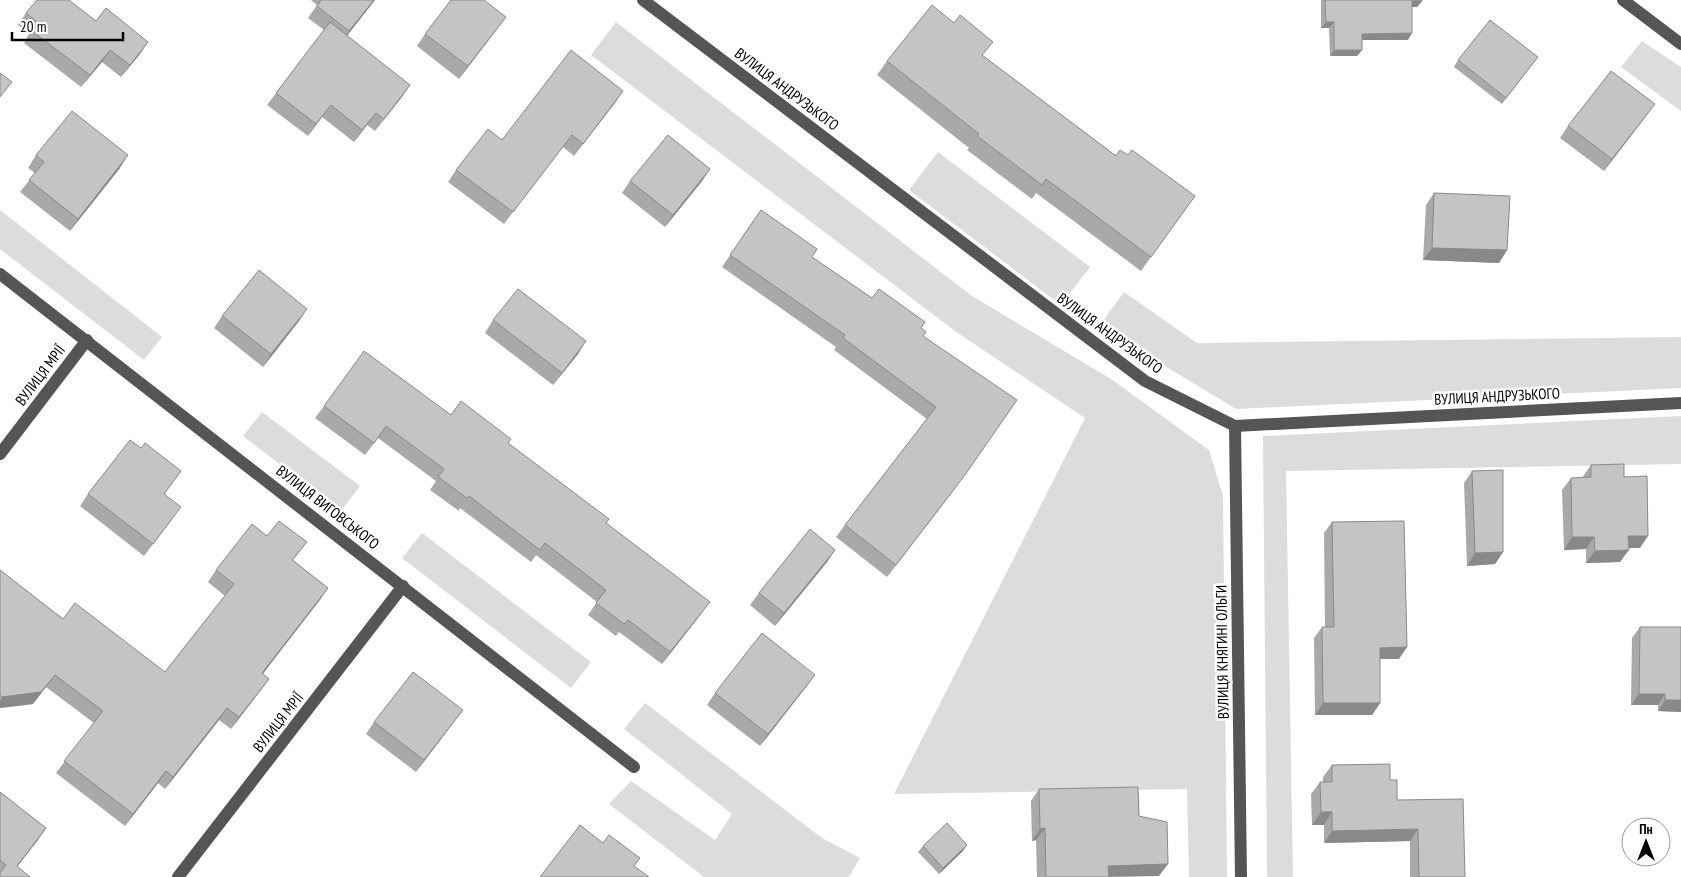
<svg xmlns="http://www.w3.org/2000/svg" width="1681" height="877" font-family="'PT Sans Narrow',sans-serif">
	<style>
		.green { fill: #dcdcdc }
		.lines { fill: none; stroke-linecap: round; stroke-linejoin: round }
		.minor { stroke: #555; stroke-width: 12 }
		.wall { fill: #a9a9a9 }
		.shaded-wall { fill: #898989 }
		.building { fill: #c4c4c4; stroke: #898989 }
		.labels { text-anchor: middle; dominant-baseline: central; stroke-width: 5; stroke-linejoin: round; paint-order: stroke }
		.street-label { font-size: 15px; fill: #000; stroke: #fff }
	</style>
	<rect width="100%" height="100%" fill="#fff"/>
	<g class="green">
		<polygon points="616,22 972,296 1111,379 1209,450 1223,496 1227,877 1189,877 1187,789 894,794 1085,418 955,331 591,55"/>
		<polygon points="1642,41 1681,67 1681,111 1621,67"/>
		<polygon points="938,152 1090,267 1061,305 909,190"/>
		<polygon points="0,210 162,337 144,360 0,249"/>
		<polygon points="1124,292 1197,343 1681,337 1681,388 1236,409 1099,326"/>
		<polygon points="262,412 360,486 341,511 243,436"/>
		<polygon points="1681,416 1681,464 1286,471 1293,877 1267,877 1263,436"/>
		<polygon points="422,533 591,662 571,688 402,558"/>
		<polygon points="645,703 822,838 860,858 849,877 704,877 609,804 631,781 715,840 732,814 624,729"/>
	</g>
	<g class="lines">
		<g class="minor">
			<polyline points="643,0 1145,381 1235,426 1681,403"/>
			<polyline points="1623,0 1681,44"/>
			<polyline points="0,274 634,767"/>
			<polyline points="1235,426 1241,877"/>
			<polyline points="0,454 87,340"/>
			<polyline points="178,877 403,586"/>
		</g>
	</g>
	<g class="wall">
		<polygon points="311,0 375,0 347,36 410,85 375,131 367,125 354,142 322,117 308,136 267,105 324,30 308,18 317,5"/>
		<polygon points="1321,0 1422,0 1422,1 1417,7 1412,7 1408,40 1362,40 1362,50 1357,56 1330,56 1329,28 1321,28"/>
		<polygon points="26,13 140,54 121,77 102,62 81,87 24,43 29,34 18,25"/>
		<polygon points="497,29 459,79 417,46 425,34"/>
		<polygon points="983,56 1116,156 1128,155 1195,196 1141,271 1036,193 1032,199 967,150 969,148 877,75 887,61"/>
		<polygon points="1538,57 1502,104 1454,67 1458,60"/>
		<polygon points="623,91 574,156 563,147 504,224 448,182 456,170 502,140"/>
		<polygon points="1646,116 1604,171 1560,138 1568,126"/>
		<polygon points="36,155 120,168 70,231 20,192 35,173 28,168"/>
		<polygon points="710,169 702,181 665,227 622,193 630,181"/>
		<polygon points="1434,193 1507,250 1499,263 1423,260 1426,205"/>
		<polygon points="761,210 812,257 872,298 921,328 923,336 956,487 887,577 836,537 845,525 927,419 834,350 836,347 722,267"/>
		<polygon points="222,316 299,321 263,367 214,328"/>
		<polygon points="493,320 578,354 553,385 485,333"/>
		<polygon points="324,406 451,415 508,443 606,523 701,614 662,664 619,632 616,636 588,615 597,602 536,555 531,562 460,508 459,511 430,490 436,481 378,438 365,455 315,418"/>
		<polygon points="141,448 181,471 164,494 172,519 144,556 80,506 88,494"/>
		<polygon points="1591,465 1624,477 1640,548 1629,548 1620,562 1586,563 1586,549 1564,550 1562,490 1571,478 1582,478"/>
		<polygon points="1472,471 1503,552 1495,564 1467,566 1464,483"/>
		<polygon points="1332,522 1399,659 1380,659 1380,703 1372,715 1315,715 1314,638 1322,627 1325,627 1324,533"/>
		<polygon points="267,536 307,542 293,560 328,588 263,674 269,679 231,729 219,720 165,789 158,783 125,826 56,773 94,723 46,687 33,704 0,708 0,570 63,619 165,672 225,596 208,582 216,570"/>
		<polygon points="835,550 827,562 775,626 750,605 759,593"/>
		<polygon points="1640,627 1681,712 1658,711 1658,705 1631,705 1632,638"/>
		<polygon points="815,675 806,687 760,746 707,705 715,693"/>
		<polygon points="463,710 416,772 366,734 374,722"/>
		<polygon points="1332,765 1390,780 1397,800 1465,877 1410,877 1410,841 1324,843 1324,825 1312,825 1311,794 1320,782 1323,782 1323,777"/>
		<polygon points="1039,789 1139,816 1159,876 1037,877 1036,840 1032,841 1031,801"/>
		<polygon points="0,792 46,828 17,867 0,877"/>
		<polygon points="923,846 963,851 939,874 918,852"/>
	</g>
	<g class="shaded-wall">
		<polygon points="374,0 375,0 341,43 349,31"/>
		<polygon points="1412,1 1422,1 1417,7 1407,7"/>
		<polygon points="506,17 497,29 459,79 468,66"/>
		<polygon points="1326,22 1334,22 1329,28 1321,28"/>
		<polygon points="1412,33 1408,40 1357,40 1362,34"/>
		<polygon points="148,42 140,54 121,77 130,65"/>
		<polygon points="110,50 102,62 81,87 90,75"/>
		<polygon points="1334,50 1362,50 1357,56 1330,56"/>
		<polygon points="410,85 402,97 375,131 384,119"/>
		<polygon points="623,91 615,103 574,156 583,144"/>
		<polygon points="1655,104 1646,116 1604,171 1612,159"/>
		<polygon points="331,105 322,117 308,136 316,124"/>
		<polygon points="376,113 367,125 354,142 362,130"/>
		<polygon points="128,155 120,168 70,231 78,219"/>
		<polygon points="710,169 702,181 665,227 673,215"/>
		<polygon points="1432,248 1507,250 1499,263 1423,260"/>
		<polygon points="307,309 299,321 263,367 271,354"/>
		<polygon points="586,341 578,354 553,385"/>
		<polygon points="965,475 956,487 887,577 896,565"/>
		<polygon points="1628,536 1648,536 1640,548 1620,548"/>
		<polygon points="1572,537 1594,537 1586,549 1564,550"/>
		<polygon points="835,550 827,562 775,626 784,613"/>
		<polygon points="1629,550 1620,562 1586,563 1595,551"/>
		<polygon points="1503,552 1495,564 1467,566 1475,553"/>
		<polygon points="328,588 320,600 254,685 262,673"/>
		<polygon points="710,602 701,614 662,664 670,652"/>
		<polygon points="1407,647 1399,659 1371,659 1380,648"/>
		<polygon points="55,675 33,704 0,708 0,701 2,697"/>
		<polygon points="815,675 806,687 760,746 768,734"/>
		<polygon points="269,679 261,690 231,729 239,717"/>
		<polygon points="1639,694 1665,694 1658,705 1631,705"/>
		<polygon points="1665,700 1681,700 1681,712 1658,711"/>
		<polygon points="1323,703 1380,703 1372,715 1315,715"/>
		<polygon points="227,708 219,720 165,789 173,777"/>
		<polygon points="463,710 454,722 416,772 424,760"/>
		<polygon points="166,771 158,783 125,826 133,814"/>
		<polygon points="1321,812 1332,812 1324,825 1312,825"/>
		<polygon points="46,828 38,840 9,877 17,866"/>
		<polygon points="1045,828 1036,840 1032,841 1040,829"/>
		<polygon points="1418,829 1410,841 1324,843 1332,831"/>
		<polygon points="967,845 963,851 939,874 943,868"/>
		<polygon points="1168,864 1159,876 1100,877 1108,866"/>
	</g>
	<g class="building">
		<polygon points="37,0 69,0 96,21 106,8 148,42 130,65 110,50 90,75 32,31 38,23 26,13"/>
		<polygon points="321,0 374,0 349,31 317,6"/>
		<polygon points="451,0 484,0 506,17 468,66 425,34"/>
		<polygon points="1325,0 1422,0 1422,1 1412,1 1412,33 1362,34 1362,50 1334,50 1334,22 1326,22"/>
		<polygon points="932,5 954,23 960,15 993,42 982,55 1116,156 1120,150 1128,155 1132,150 1195,196 1151,257 1046,179 1042,185 977,136 979,134 887,61"/>
		<polygon points="1490,20 1538,57 1506,98 1458,60"/>
		<polygon points="330,22 410,85 384,119 376,113 362,130 331,105 316,124 276,93"/>
		<polygon points="571,50 623,91 583,144 572,135 513,212 456,170 488,129 502,140"/>
		<polygon points="1611,71 1655,104 1612,159 1568,126"/>
		<polygon points="0,73 12,82 0,97"/>
		<polygon points="72,111 128,155 78,219 29,180 44,162 36,155"/>
		<polygon points="668,135 710,169 673,215 630,181"/>
		<polygon points="1434,193 1510,196 1507,250 1432,248"/>
		<polygon points="761,210 817,249 812,257 872,298 879,289 925,322 921,328 926,332 923,336 1017,400 965,475 896,565 845,525 936,407 843,338 845,335 730,255"/>
		<polygon points="259,270 307,309 271,354 222,316"/>
		<polygon points="518,289 586,341 562,373 493,320"/>
		<polygon points="364,351 451,415 461,401 511,439 508,443 609,519 606,523 710,602 670,652 628,620 624,624 596,603 606,590 545,543 540,550 469,496 467,498 438,477 444,469 386,426 374,443 324,406"/>
		<polygon points="130,440 141,448 145,443 181,471 164,494 181,507 153,544 88,494"/>
		<polygon points="1624,464 1624,477 1647,476 1648,536 1628,536 1629,550 1595,551 1594,537 1572,537 1571,478 1591,477 1591,465"/>
		<polygon points="1503,470 1503,552 1475,553 1472,471"/>
		<polygon points="279,521 307,542 292,560 328,588 262,673 269,679 239,717 227,708 173,777 166,771 133,814 64,761 103,711 55,675 41,692 2,697 0,695 0,570 63,619 75,603 165,672 234,584 216,570 252,524 267,536"/>
		<polygon points="1404,521 1407,647 1380,648 1380,703 1323,703 1322,627 1334,627 1332,522"/>
		<polygon points="810,529 835,550 784,613 759,593"/>
		<polygon points="1640,627 1681,627 1681,700 1665,700 1665,694 1639,694"/>
		<polygon points="762,633 815,675 768,734 715,693"/>
		<polygon points="413,672 463,710 424,760 374,722"/>
		<polygon points="1390,764 1390,780 1397,780 1397,800 1463,799 1465,877 1419,877 1418,829 1332,831 1332,812 1321,812 1320,782 1332,782 1332,765"/>
		<polygon points="1138,787 1139,816 1167,822 1168,864 1108,866 1109,877 1046,877 1045,828 1040,829 1039,789"/>
		<polygon points="0,792 46,828 17,866 30,877 0,877 0,873 6,865 0,860"/>
		<polygon points="947,823 967,845 943,868 923,846"/>
		<polygon points="580,825 603,843 609,835 640,858 634,866 649,877 540,877"/>
	</g>
	<g class="labels">
		<g class="street-label">
			<text transform="translate(787 89) rotate(37)">ВУЛИЦЯ АНДРУЗЬКОГО</text>
			<text transform="translate(1110 333) rotate(36)">ВУЛИЦЯ АНДРУЗЬКОГО</text>
			<text transform="translate(40 375) rotate(-53)">ВУЛИЦЯ МРІЇ</text>
			<text transform="translate(1497 396) rotate(-3)">ВУЛИЦЯ АНДРУЗЬКОГО</text>
			<text transform="translate(328 507) rotate(38)">ВУЛИЦЯ ВИГОВСЬКОГО</text>
			<text transform="translate(1222 652) rotate(-91)">ВУЛИЦЯ КНЯГИНІ ОЛЬГИ</text>
			<text transform="translate(278 722) rotate(-52)">ВУЛИЦЯ МРІЇ</text>
		</g>
	</g>
	<g transform="translate(1646 842)"><circle r="24" fill="#ffffff" stroke="#999999"/>
	<path d="M0-4L9 19L0 12L-9 19Z" fill="#000000"/>
	<text y="-8" font-size="14" font-weight="bold" text-anchor="middle" fill="#000000">Пн</text>
	</g>
	<path d="M12 32v8h111v-8" fill="none" stroke="#000000" stroke-width="2.5"/>
	<text x="20" y="32" font-size="15" fill="#000000" stroke="#ffffff" stroke-width="4" paint-order="stroke">20 m</text>
</svg>
